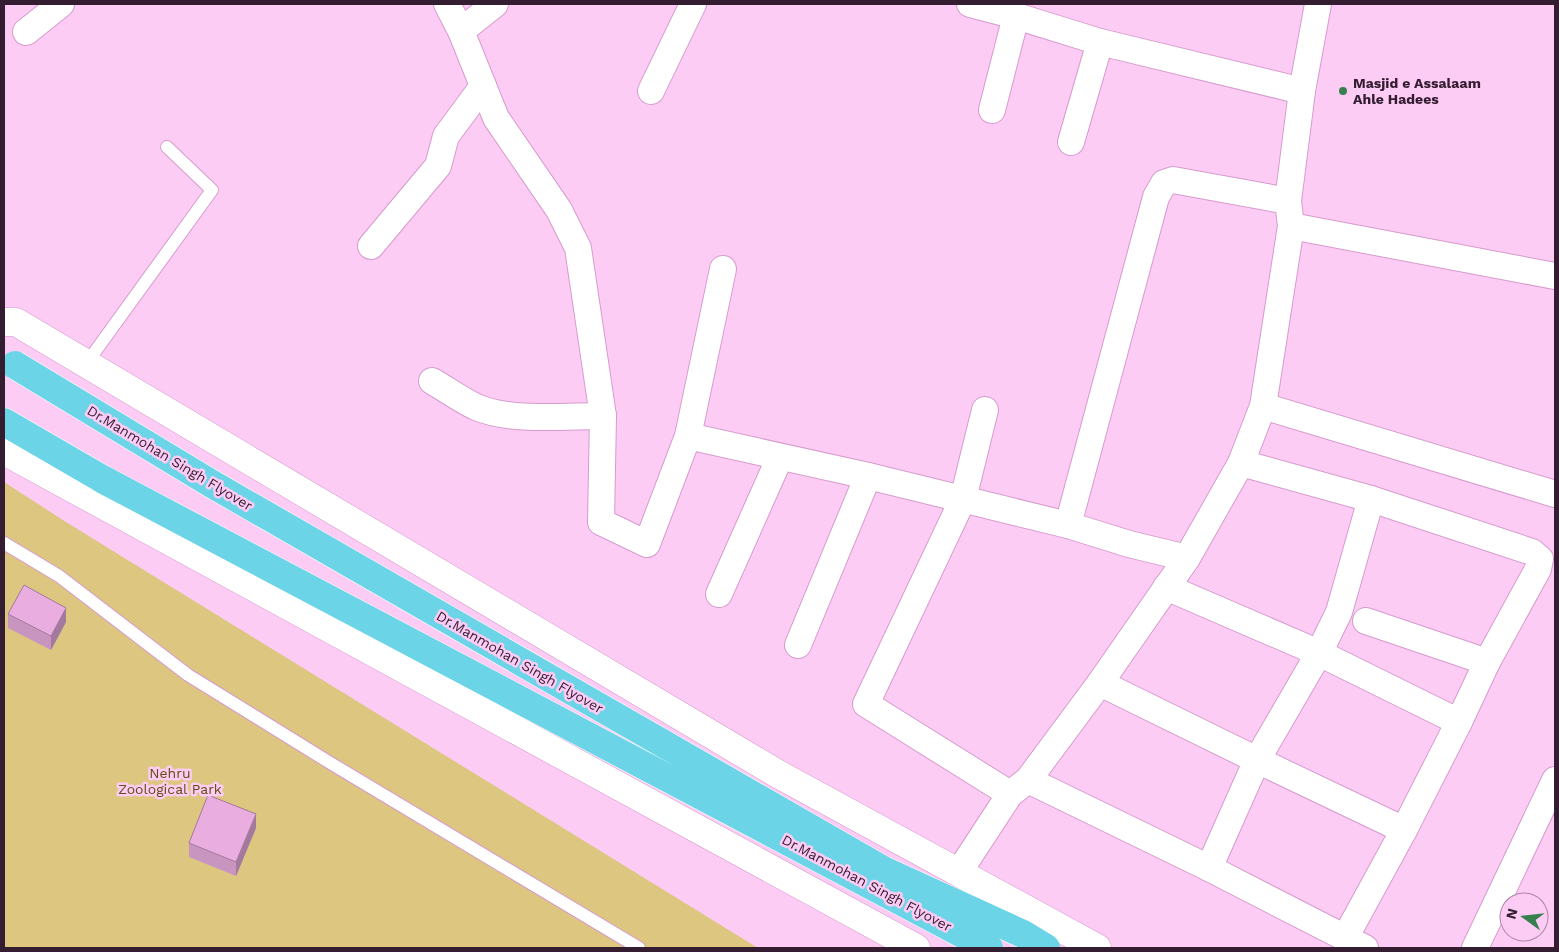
<svg xmlns="http://www.w3.org/2000/svg" width="1559" height="952" font-family="'Work Sans',sans-serif">
	<style>
		.green { fill: #dcc680 }
		.lines { fill: none; stroke-linecap: round; stroke-linejoin: round }
		.service-casing { stroke: #d69bcd; stroke-width: 14 }
		.minor-casing { stroke: #d69bcd; stroke-width: 28 }
		.secondary-casing { stroke: #d69bcd; stroke-width: 29 }
		.trunk-casing { stroke: #fff; stroke-width: 29 }
		.service { stroke: #fff; stroke-width: 12 }
		.minor { stroke: #fff; stroke-width: 26 }
		.secondary { stroke: #fff; stroke-width: 28 }
		.trunk { stroke: #6cd4e7; stroke-width: 28 }
		.trunk-bridge-casing { stroke: #fff; stroke-width: 29; stroke-linecap: butt }
		.trunk-bridge { stroke: #6cd4e7; stroke-width: 28 }
		.wall { fill: #c895c1 }
		.shaded-wall { fill: #a3799d }
		.building { fill: #e9ade0; stroke: #a3799d }
		.poi-dot { fill: #35804e; stroke: #fdccf5; stroke-width: 2 }
		.labels { text-anchor: middle; dominant-baseline: central; stroke-width: 5; stroke-linejoin: round; paint-order: stroke }
		.poi-label { font-size: 14px; font-weight: bold; fill: #341d30; stroke: #fdccf5; text-anchor: start }
		.street-label { font-size: 14px; fill: #341d30; stroke: #fdccf5 }
		.park-label { font-size: 14px; fill: #604e12; stroke: #fdccf5 }
	</style>
	<rect width="100%" height="100%" fill="#fdccf5"/>
	<polygon class="green" points="4,482 66,522 758,948 4,948"/>
	<g class="lines">
		<g class="service-casing">
			<g id="service">
				<polyline points="86,364 212,190 167,147"/>
				<polyline points="4,543 59,576 188,675 332,764 639,948"/>
			</g>
		</g>
		<g class="minor-casing">
			<g id="minor">
				<polyline points="447,4 461,31 496,118 559,210 578,248 603,416 601,522 647,544 688,436 723,269"/>
				<polyline points="970,4 1016,16 1100,42 1302,91"/>
				<polyline points="461,31 495,4"/>
				<polyline points="26,32 61,4"/>
				<polyline points="651,91 693,4"/>
				<polyline points="992,110 1016,16"/>
				<polyline points="1071,142 1100,42"/>
				<polyline points="1291,226 1555,276"/>
				<polyline points="371,246 438,166 446,136 483,86"/>
				<path d="M 432,381 C 446,389 461,400 476,407 C 511,422 565,416 603,416"/>
				<polyline points="1263,406 1555,494"/>
				<polyline points="985,410 963,499 866,704 1010,794"/>
				<polyline points="688,436 868,476 1068,525 1129,544 1187,558"/>
				<polyline points="1241,463 1371,499 1532,552 1540,559 1538,569 1487,662 1459,722 1404,830 1345,938"/>
				<polyline points="1068,525 1156,197 1164,183 1173,180 1288,201"/>
				<polyline points="1166,587 1319,653 1459,722"/>
				<polyline points="719,594 780,457"/>
				<polyline points="1366,621 1487,662"/>
				<polyline points="798,645 868,476"/>
				<polyline points="1100,683 1257,760 1404,830"/>
				<polyline points="1028,780 1209,868 1365,948"/>
				<polyline points="1209,868 1257,760 1319,653 1339,612 1371,499"/>
				<polyline points="959,872 1010,794 1028,780 1100,683 1187,558 1241,463 1263,406 1291,226 1288,201 1302,91 1318,4"/>
				<polyline points="1475,948 1555,780"/>
			</g>
		</g>
		<g class="secondary-casing">
			<g id="secondary">
				<polyline points="4,322 16,322 778,774 1097,948"/>
				<polyline points="4,451 916,948"/>
			</g>
		</g>
		<g class="trunk-casing">
			<polyline id="trunk" points="4,422 104,480"/>
		</g>
		<use href="#service" class="service"/>
		<use href="#minor" class="minor"/>
		<use href="#secondary" class="secondary"/>
		<use href="#trunk" class="trunk"/>
		<g class="trunk-bridge-casing">
			<g id="trunk-bridge">
				<polyline points="15,365 212,484 883,870 1023,934 1046,948"/>
				<polyline points="104,480 989,948"/>
			</g>
		</g>
		<use href="#trunk-bridge" class="trunk-bridge"/>
	</g>
	<g class="wall">
		<polygon points="8,614 66,622 51,650 8,628"/>
		<polygon points="256,828 236,876 189,857 189,843"/>
	</g>
	<g class="shaded-wall">
		<polygon points="66,608 66,622 51,650 51,636"/>
		<polygon points="256,814 256,828 236,876 236,862"/>
	</g>
	<g class="building">
		<polygon points="24,585 66,608 51,636 8,614"/>
		<polygon points="208,795 256,814 236,862 189,843"/>
	</g>
	<circle class="poi-dot" cx="1343" cy="91" r="5"/>
	<g class="labels">
		<g class="poi-label">
			<text x="1353" y="83">Masjid e Assalaam<tspan x="1353" dy="16">Ahle Hadees</tspan></text>
		</g>
		<g class="street-label">
			<text transform="translate(170 458) rotate(31)">Dr.Manmohan Singh Flyover</text>
			<text transform="translate(520 662) rotate(30)">Dr.Manmohan Singh Flyover</text>
			<text transform="translate(867 883) rotate(28)">Dr.Manmohan Singh Flyover</text>
		</g>
		<g class="park-label">
			<text x="170" y="773">Nehru<tspan x="170" dy="16">Zoological Park</tspan></text>
		</g>
	</g>
	<rect width="1559" height="952" fill="none" stroke="#341d30" stroke-width="10"/>
	<g transform="translate(1524 917) rotate(285)"><circle r="24" fill="#fdccf5" stroke="#ad86a6"/>
	<path d="M0-4L9 19L0 12L-9 19Z" fill="#35804e"/>
	<text y="-8" font-size="14" font-weight="bold" text-anchor="middle" fill="#341d30">N</text>
	</g>
</svg>
